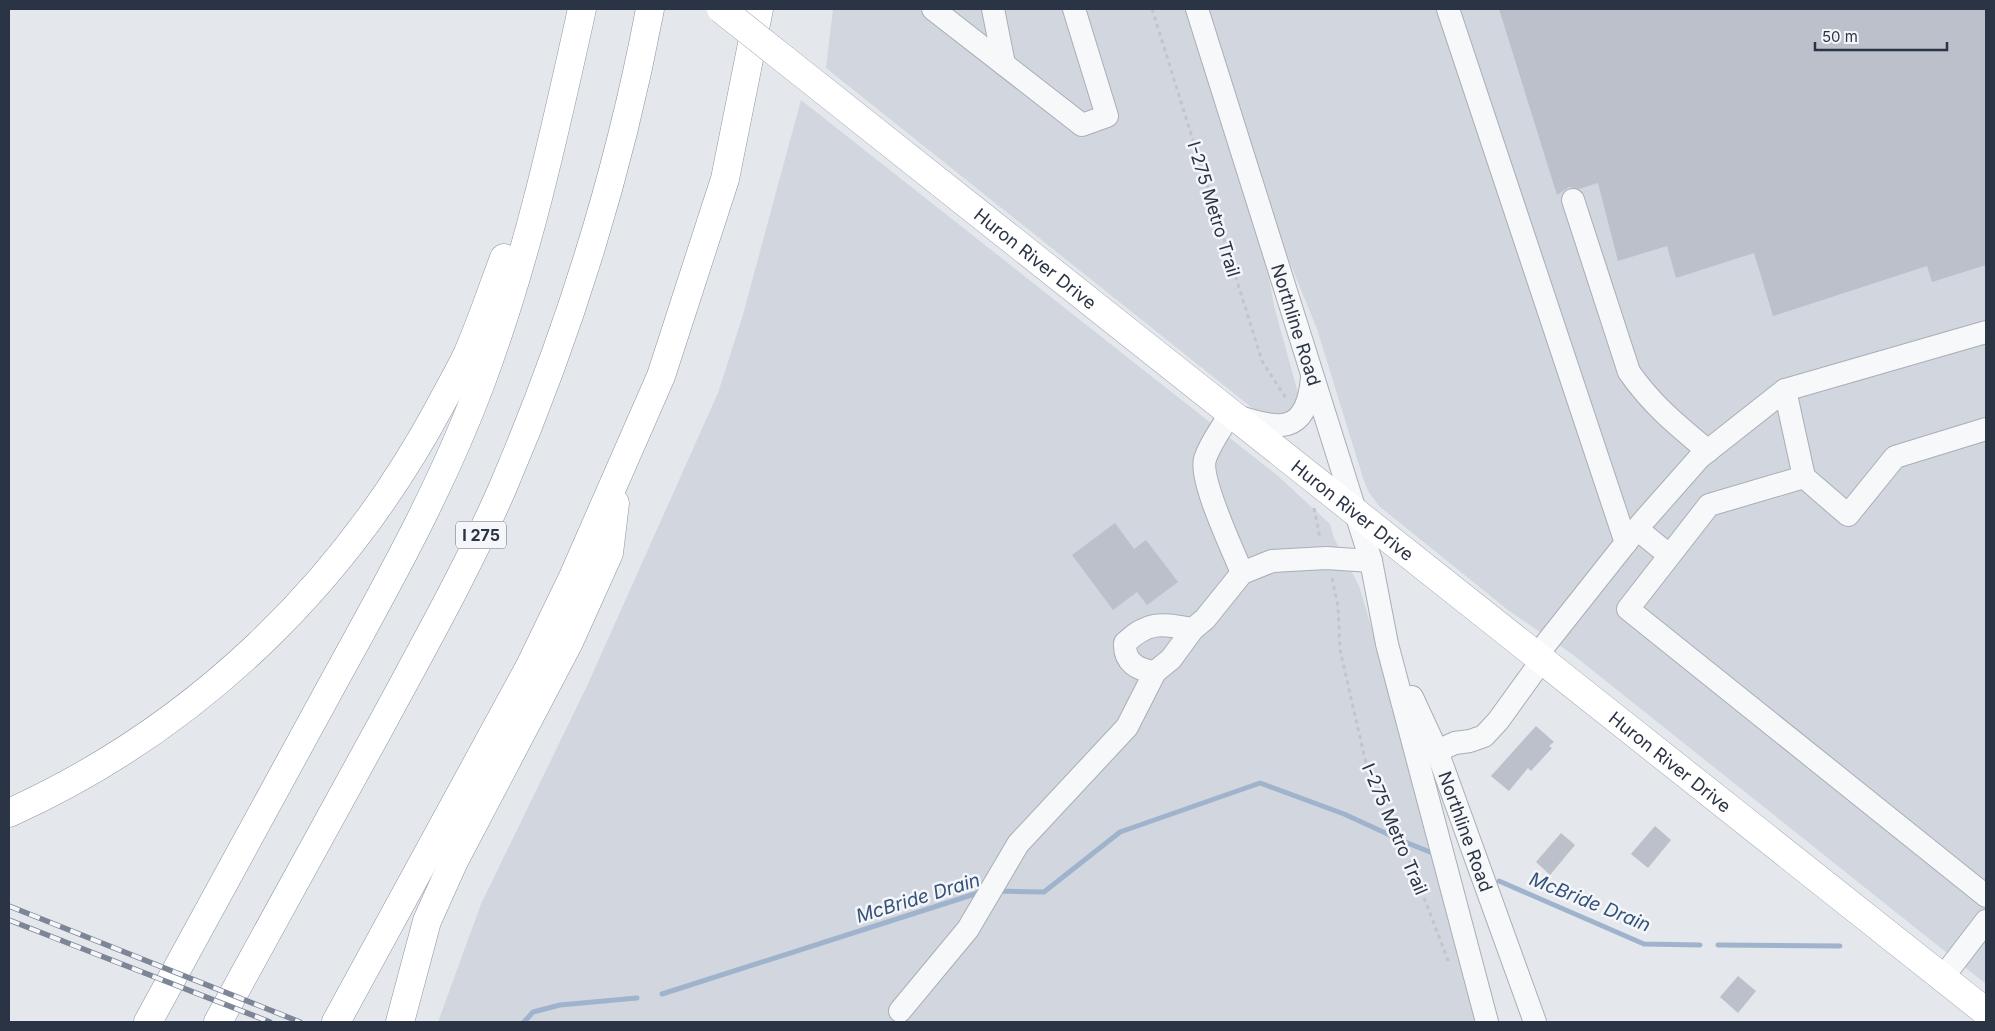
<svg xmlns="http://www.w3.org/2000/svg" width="1995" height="1031" font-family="Inter,sans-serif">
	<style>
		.built { fill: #d2d6de }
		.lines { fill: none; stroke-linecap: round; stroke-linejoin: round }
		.stream { stroke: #9fb4cc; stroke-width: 5 }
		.building { fill: #bbc0ca }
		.minor-casing { stroke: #a9aeb7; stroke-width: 24 }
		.major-casing { stroke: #a3abb8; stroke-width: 29 }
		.highway-casing { stroke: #8b94a3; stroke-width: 29 }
		.path { stroke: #c2c5cb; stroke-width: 3; stroke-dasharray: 4 4; stroke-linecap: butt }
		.minor { stroke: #f7f8fa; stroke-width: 22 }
		.major { stroke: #fff; stroke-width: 28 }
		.highway { stroke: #fff; stroke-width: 28 }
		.rail-casing { stroke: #7d8696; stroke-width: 5.5 }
		.rail { stroke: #f4f6f9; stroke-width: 4; stroke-dasharray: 11; stroke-linecap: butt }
		.major-bridge-casing { stroke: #a3abb8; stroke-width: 29; stroke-linecap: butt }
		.major-bridge { stroke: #fff; stroke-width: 28 }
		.labels { text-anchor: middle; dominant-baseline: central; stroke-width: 5; stroke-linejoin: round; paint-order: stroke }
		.shield { fill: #f4f6f9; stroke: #676e7b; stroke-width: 1 }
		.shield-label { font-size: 16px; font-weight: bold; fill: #2b3445 }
		.street-label { font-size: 18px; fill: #2b3445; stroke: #f4f6f9 }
		.water-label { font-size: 19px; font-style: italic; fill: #34527a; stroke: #f4f6f9 }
	</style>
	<rect width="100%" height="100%" fill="#e4e7ec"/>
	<g class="built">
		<polygon points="833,9 1185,9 1267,268 1274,306 1298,393 1298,402 1294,407 1284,413 1264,415 1251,407 826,68"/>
		<polygon points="1208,9 1986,9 1986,984 1572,654 1508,610 1379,506 1368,491 1363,478 1317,329 1286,253"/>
		<polygon points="801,100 1278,476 1330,524 1334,538 1359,586 1490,1022 438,1022 481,904 587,686 718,393 742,318"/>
	</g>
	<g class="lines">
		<g class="stream">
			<polyline points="1405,842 1435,854"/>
			<polyline points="1499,881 1644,944 1700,945"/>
			<polyline points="997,891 1044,892 1120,832 1260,783 1344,814 1392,836"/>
			<polyline points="1718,945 1840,946"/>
			<polyline points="662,994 981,892"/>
			<polyline points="524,1022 533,1012 560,1005 637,998"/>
		</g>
	</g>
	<g class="building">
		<polygon points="1499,9 1986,9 1986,265 1932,282 1927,266 1773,316 1754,253 1676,278 1667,246 1618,261 1598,183 1579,189 1569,187 1557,195"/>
		<polygon points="1115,523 1134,549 1146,540 1178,582 1147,605 1137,592 1113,610 1072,555"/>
		<polygon points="1536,726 1554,742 1549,746 1552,748 1531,771 1528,768 1509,791 1491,776"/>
		<polygon points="1655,826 1671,840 1648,868 1631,854"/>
		<polygon points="1561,833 1575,845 1550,875 1536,862"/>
		<polygon points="1738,976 1756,991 1738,1013 1720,997"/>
	</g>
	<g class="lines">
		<g class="minor-casing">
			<g id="minor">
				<polyline points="933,9 1082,125 1107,116 1074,9"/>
				<polyline points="993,9 1004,64"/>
				<path id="s1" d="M 1197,9 L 1371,561 L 1387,644 L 1487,1022"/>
				<polyline points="1448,9 1626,543"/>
				<path d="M 1573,200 L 1629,372 C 1653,406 1677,425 1708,451"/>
				<polyline points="1785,390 1804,477"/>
				<polyline points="1986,429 1895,457 1848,515 1804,477 1709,505 1628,609 1986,896"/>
				<polyline points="1637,529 1669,555"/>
				<path d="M 1242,573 C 1233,550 1199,480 1205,459 C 1210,443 1222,428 1230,414 C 1275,428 1306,440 1312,378"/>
				<path d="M 1193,629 L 1171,659 L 1155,672 C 1137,670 1124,662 1125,643 C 1149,620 1162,624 1193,629 L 1205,619 L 1242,573 L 1272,561 L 1326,558 L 1371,561"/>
				<polyline points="1537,655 1640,525 1700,457 1785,390 1986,332"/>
				<path id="s2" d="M 1412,697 L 1437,751 L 1535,1022"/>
				<polyline points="1437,751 1455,743 1470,741 1484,736 1498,721 1542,660"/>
				<polyline points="1943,977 1986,921"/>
				<polyline points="900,1011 968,929 1018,844 1127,727 1155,672"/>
			</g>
		</g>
		<g class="major-casing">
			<g id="major">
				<path id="s3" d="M 784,59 L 1986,1012"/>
			</g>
		</g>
		<g class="highway-casing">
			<g id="highway">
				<path d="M 9,813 C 195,729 344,585 440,406 C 449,389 459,372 467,355 C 481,323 492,290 504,258"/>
				<path d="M 148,1022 C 209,910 271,797 332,685 C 386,587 441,489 480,385 C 526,263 554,136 582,9"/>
				<path d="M 218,1022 C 272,925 325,827 379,729 C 422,649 467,570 503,487 C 569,333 619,173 650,9"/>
				<polyline points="336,1022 529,668 573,577 661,376 725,179 759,9"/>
				<polyline points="400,1022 427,921 454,861 569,642 609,553 615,503"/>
			</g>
		</g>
		<g class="path">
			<polyline points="1152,9 1262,361 1287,400"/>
			<polyline points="1314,508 1320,538"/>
			<polyline points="1332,578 1338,606 1340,650 1368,772 1389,806 1449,963"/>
		</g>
		<use href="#minor" class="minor"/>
		<use href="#major" class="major"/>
		<use href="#highway" class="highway"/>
		<g class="rail-casing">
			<g id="rail">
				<polyline points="9,906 300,1022"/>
				<polyline points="9,920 270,1022"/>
			</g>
		</g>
		<use href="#rail" class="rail"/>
		<g class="major-bridge-casing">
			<polyline id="major-bridge" points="721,9 784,59"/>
		</g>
		<use href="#major-bridge" class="major-bridge"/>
	</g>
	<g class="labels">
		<rect class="shield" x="456" y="521.5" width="50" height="27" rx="4"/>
		<g class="shield-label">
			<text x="481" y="535">I 275</text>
		</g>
		<g class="street-label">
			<text transform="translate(1214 209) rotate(73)">I-275 Metro Trail</text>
			<text stroke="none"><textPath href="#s3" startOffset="321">Huron River Drive</textPath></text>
			<text stroke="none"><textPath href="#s1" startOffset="331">Northline Road</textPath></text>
			<text stroke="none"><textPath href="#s3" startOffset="726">Huron River Drive</textPath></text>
			<text stroke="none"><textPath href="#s3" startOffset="1131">Huron River Drive</textPath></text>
			<text transform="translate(1395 829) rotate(67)">I-275 Metro Trail</text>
			<text stroke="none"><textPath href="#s2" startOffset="145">Northline Road</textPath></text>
		</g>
		<g class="water-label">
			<text transform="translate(918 898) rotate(-17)">McBride Drain</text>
			<text transform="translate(1590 902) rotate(22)">McBride Drain</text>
		</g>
	</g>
	<rect width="1995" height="1031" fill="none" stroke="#2b3445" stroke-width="20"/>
	<path d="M1815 42v8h132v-8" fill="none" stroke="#2b3445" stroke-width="2.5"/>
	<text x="1822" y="42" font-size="15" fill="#2b3445" stroke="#f4f6f9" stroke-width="4" paint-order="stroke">50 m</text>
</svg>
